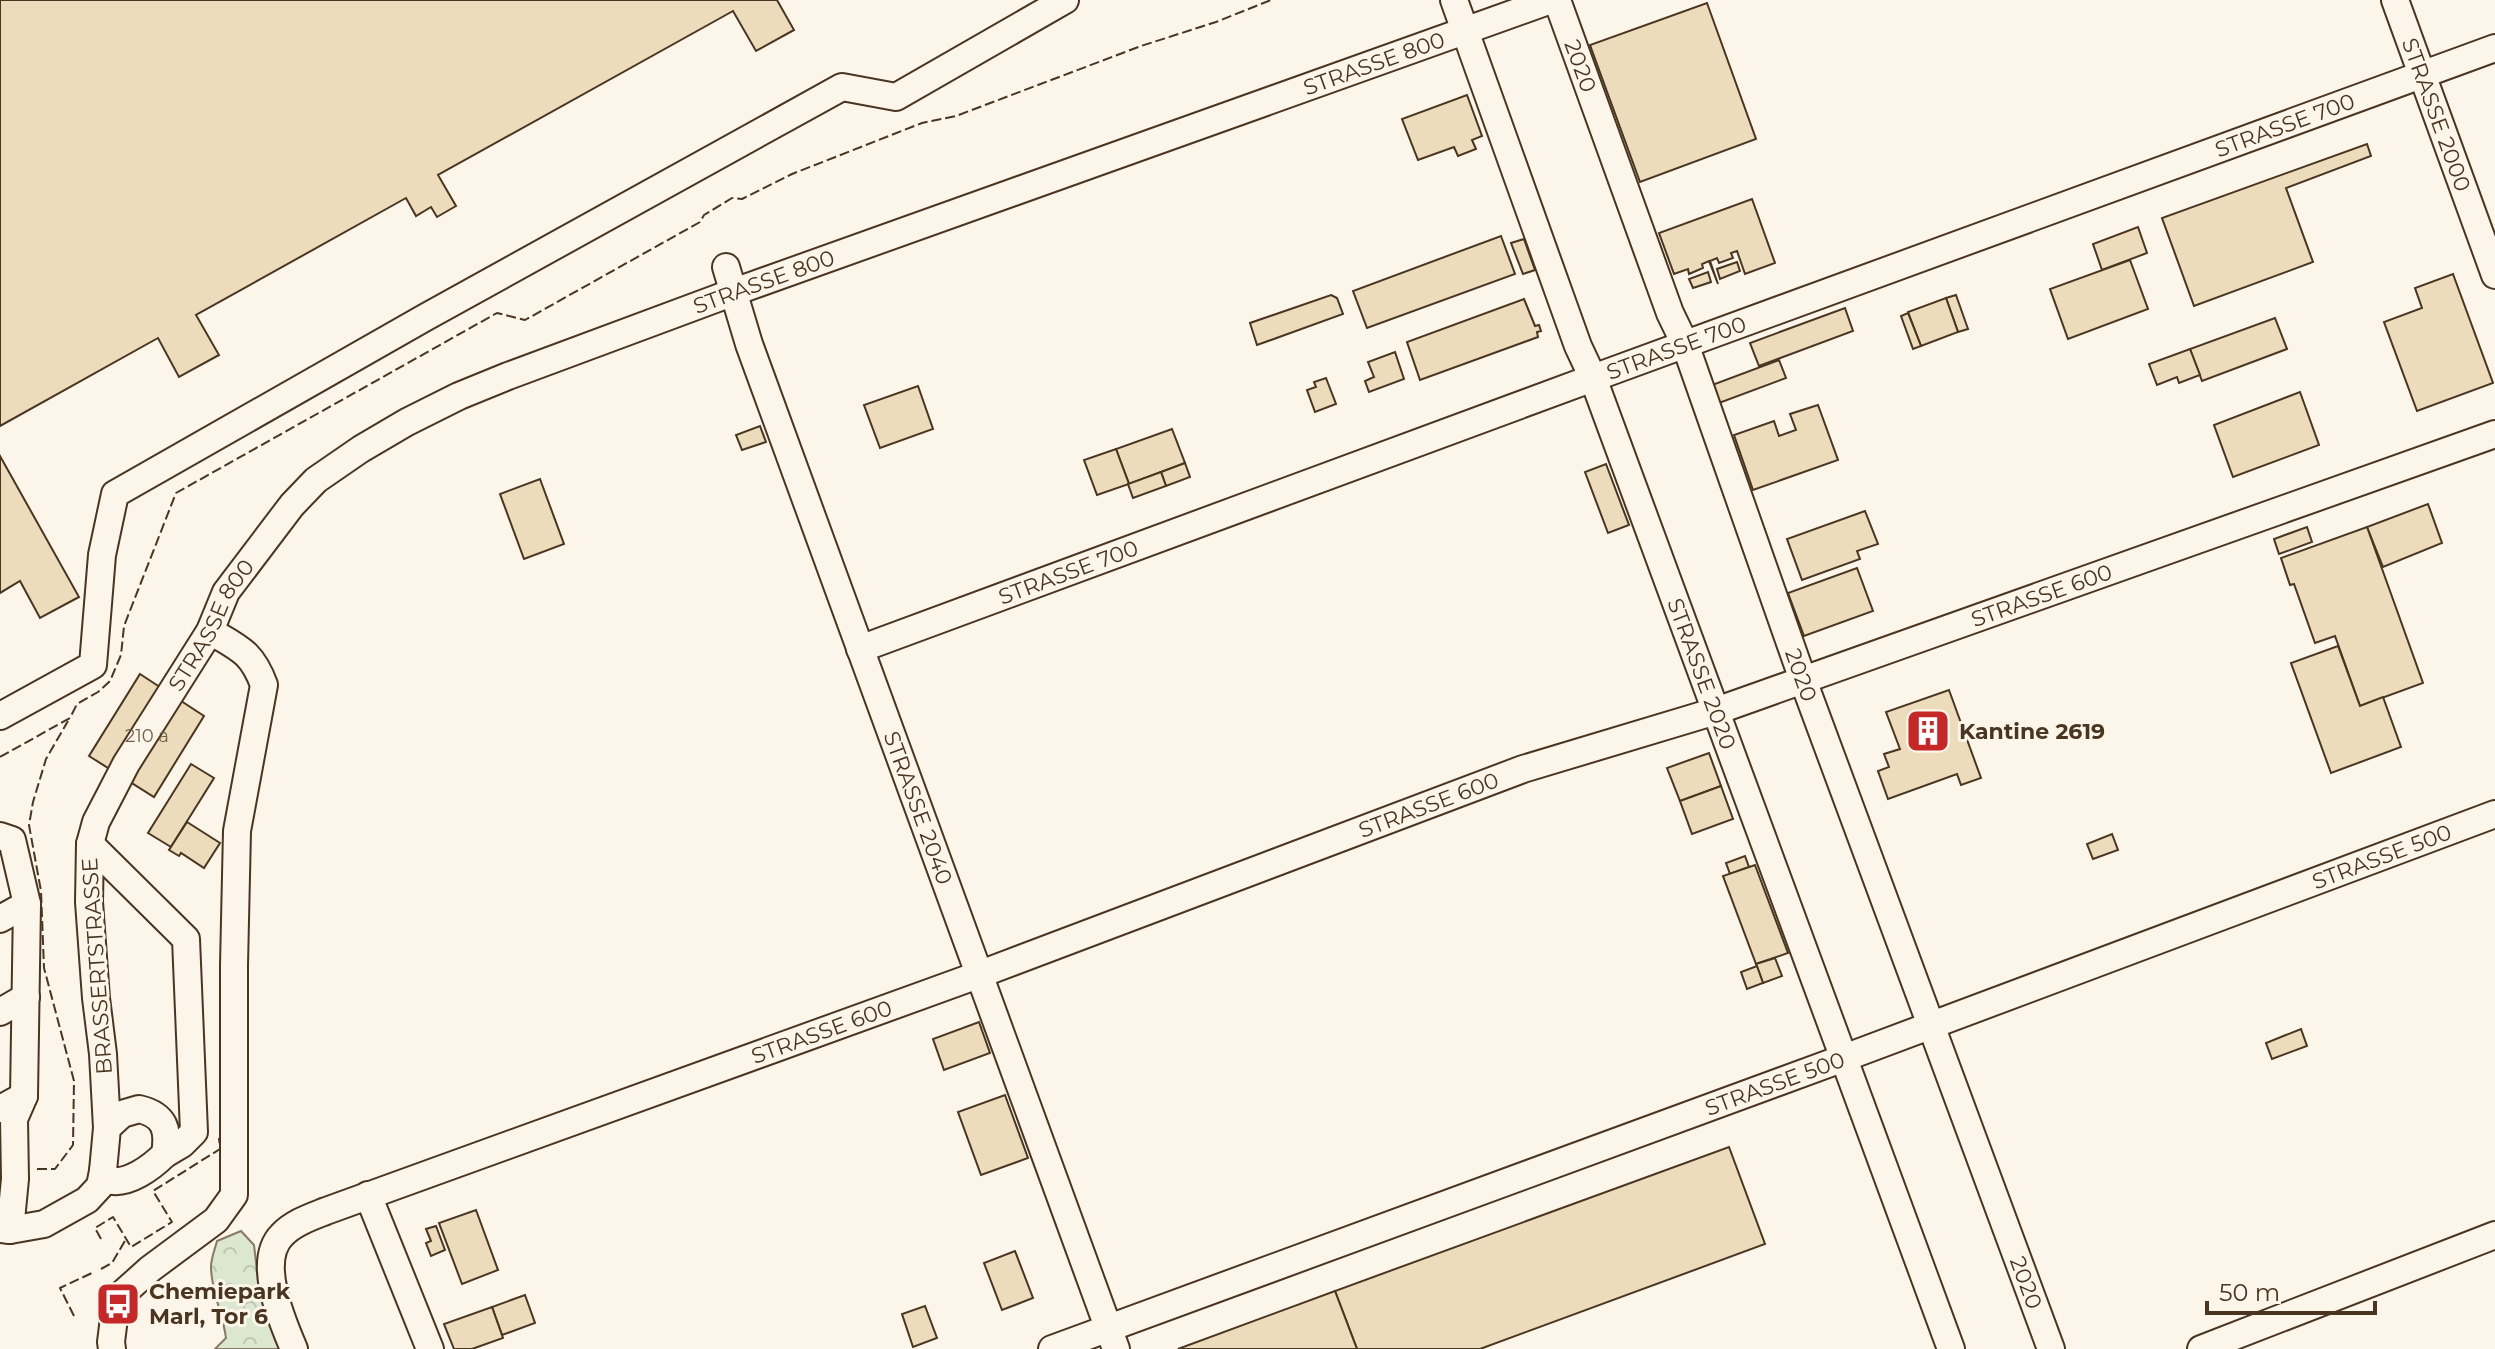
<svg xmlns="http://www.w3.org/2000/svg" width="2495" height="1349" font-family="Montserrat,sans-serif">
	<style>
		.forest { fill: url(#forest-crowns); stroke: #887966; stroke-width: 2 }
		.building { fill: #ecdcbc; stroke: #4a3520; stroke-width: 2 }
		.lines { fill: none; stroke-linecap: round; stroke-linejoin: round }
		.minor-casing { stroke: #4a3520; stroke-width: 30 }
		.minor { stroke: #fbf6e9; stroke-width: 26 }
		.fence { stroke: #4a3520; stroke-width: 2; stroke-dasharray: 10 4; stroke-linecap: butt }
		.labels { text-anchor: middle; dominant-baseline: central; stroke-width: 6; stroke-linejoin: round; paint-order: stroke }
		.number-label { font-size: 18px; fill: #725f47 }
		.street-label { font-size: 22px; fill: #4a3520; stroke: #fbf6e9 }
		.poi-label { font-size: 22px; font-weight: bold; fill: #4a3520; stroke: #fbf6e9; text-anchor: start }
	</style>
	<defs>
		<pattern id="forest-crowns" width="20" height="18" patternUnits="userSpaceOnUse" patternTransform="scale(2)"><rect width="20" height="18" fill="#dce7d0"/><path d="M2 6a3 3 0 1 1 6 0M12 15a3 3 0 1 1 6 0" fill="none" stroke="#bec7b2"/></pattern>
	</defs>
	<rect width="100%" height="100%" fill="#fbf6e9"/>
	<path class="forest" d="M 241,1231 L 254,1245 L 259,1288 L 279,1349 L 215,1349 L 226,1338 C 223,1314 211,1291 211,1267 C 211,1258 215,1249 217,1241 Z"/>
	<g class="building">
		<polygon points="0,0 777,0 794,30 756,51 733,11 438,175 456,206 437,217 431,207 416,216 406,198 196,315 219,355 179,377 158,338 0,426"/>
		<polygon points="1707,3 1756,139 1640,182 1590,45"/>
		<polygon points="1467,95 1482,136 1472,140 1476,149 1458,156 1454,147 1418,160 1402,119"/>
		<polygon points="2367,144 2371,156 2286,188 2313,262 2194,306 2162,218"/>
		<polygon points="1752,199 1775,263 1745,274 1737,251 1731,253 1733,258 1719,263 1717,258 1710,261 1718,284 1709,261 1702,264 1703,268 1689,274 1688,269 1674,274 1659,233"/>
		<polygon points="2138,227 2147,253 2102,270 2093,244"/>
		<polygon points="1501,236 1515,274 1367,328 1353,291"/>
		<polygon points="1524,239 1535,270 1523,274 1511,243"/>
		<polygon points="2130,260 2148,309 2068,339 2050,289"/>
		<polygon points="1737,262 1740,271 1720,279 1717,269"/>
		<polygon points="1708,272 1711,282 1693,288 1689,279"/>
		<polygon points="2453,274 2493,383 2417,411 2384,322 2422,308 2415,288"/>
		<polygon points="1331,295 1337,298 1343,314 1257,345 1250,323"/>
		<polygon points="1956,295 1968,329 1958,332 1946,298"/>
		<polygon points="1946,298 1958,332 1921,346 1908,312"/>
		<polygon points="1524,299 1535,326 1539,325 1541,331 1537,332 1538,337 1420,380 1407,342"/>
		<polygon points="1845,308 1853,331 1759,366 1750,343"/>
		<polygon points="1908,313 1921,346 1913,349 1901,316"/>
		<polygon points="2275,318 2287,349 2202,381 2190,349"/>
		<polygon points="2190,349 2200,375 2179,383 2177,377 2157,385 2149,364"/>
		<polygon points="1395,352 1404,379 1369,392 1365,381 1374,377 1368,362"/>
		<polygon points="1779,360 1786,378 1719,403 1712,385"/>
		<polygon points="1326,378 1336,404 1315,412 1307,390 1316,387 1314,382"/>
		<polygon points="918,386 933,429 880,448 864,405"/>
		<polygon points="2300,392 2319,445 2233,477 2214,425"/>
		<polygon points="1818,405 1838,460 1753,490 1734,435 1774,421 1779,436 1796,430 1790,414"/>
		<polygon points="760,426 766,442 742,450 736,435"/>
		<polygon points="1172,429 1185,463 1129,484 1116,449"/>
		<polygon points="1116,449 1129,484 1097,495 1084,460"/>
		<polygon points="0,456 79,597 40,618 20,581 0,593"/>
		<polygon points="1185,463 1190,477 1166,486 1161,472"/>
		<polygon points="1606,464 1629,525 1608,533 1585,472"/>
		<polygon points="1161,472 1166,486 1133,498 1128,484"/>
		<polygon points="540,479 564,544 524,559 500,494"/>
		<polygon points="2428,504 2442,543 2383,567 2367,527"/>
		<polygon points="1865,511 1878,544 1857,551 1860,559 1802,580 1787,539"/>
		<polygon points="2307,527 2312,542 2279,554 2274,539"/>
		<polygon points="2367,527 2423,683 2360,706 2335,636 2315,643 2294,584 2290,585 2281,558"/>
		<polygon points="1857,568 1873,611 1804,636 1788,593"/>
		<polygon points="2338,646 2360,706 2383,697 2401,747 2331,773 2291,663"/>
		<polygon points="140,674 204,716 154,797 89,756"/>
		<polygon points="1949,690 1981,778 1961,785 1957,774 1888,799 1878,771 1889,767 1884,754 1900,749 1886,712"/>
		<polygon points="1709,753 1721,786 1680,801 1667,768"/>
		<polygon points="191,764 214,778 171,847 148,833"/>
		<polygon points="1721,786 1733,819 1692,834 1680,801"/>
		<polygon points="187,822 220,843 204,868 181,853 179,856 169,850"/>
		<polygon points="2112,834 2118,850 2093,859 2087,844"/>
		<polygon points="1745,856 1749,867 1730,874 1726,863"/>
		<polygon points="1755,865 1788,953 1756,964 1723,876"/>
		<polygon points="1775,958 1782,976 1763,983 1756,964"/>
		<polygon points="1757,966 1763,983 1747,989 1741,972"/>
		<polygon points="979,1022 990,1053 944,1070 933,1039"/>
		<polygon points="2301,1029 2307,1046 2272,1059 2266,1043"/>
		<polygon points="1005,1095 1028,1158 981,1175 958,1112"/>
		<polygon points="1729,1147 1765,1244 1480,1349 1357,1349 1335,1291"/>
		<polygon points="476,1210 498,1270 462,1284 439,1223"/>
		<polygon points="436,1226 445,1250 431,1256 426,1243 431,1241 426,1229"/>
		<polygon points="1015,1251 1033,1298 1002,1310 984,1263"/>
		<polygon points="1335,1291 1357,1349 1178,1349"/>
		<polygon points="525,1295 535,1323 502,1335 492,1307"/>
		<polygon points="925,1306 937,1338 913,1347 902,1314"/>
		<polygon points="492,1307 503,1338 472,1349 454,1349 444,1324"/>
	</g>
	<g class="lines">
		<g class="minor-casing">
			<g id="minor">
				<path id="s1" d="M 1454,0 L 1578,346 L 1593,378 L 1951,1349"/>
				<path id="s2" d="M 1557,0 L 1670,313 L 1685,344 L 1803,680 L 2051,1349"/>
				<path id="s3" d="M 2395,0 L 2495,275"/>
				<path id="s4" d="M 726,267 L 749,344 L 1116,1349"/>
				<path id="s5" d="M 860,649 L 1593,378 L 2495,48"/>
				<polyline points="0,716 93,665 102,555 115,494 426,317 842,87 896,97 1065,0"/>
				<polyline points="0,836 12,840 27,904 24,1096"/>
				<polyline points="90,844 186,939 194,1132 182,1144 165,1154"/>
				<polyline points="0,919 27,904"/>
				<polyline points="0,1012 26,997"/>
				<polyline points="0,1109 24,1096 14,1119 15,1179 10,1230"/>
				<path d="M 139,1109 C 165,1115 169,1130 165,1154 C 152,1167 127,1186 108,1180 L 103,1171 L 107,1128 L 122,1114 Z"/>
				<path id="s6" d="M 107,1128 L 103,1054 L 96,998 L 89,902 L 90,844 L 96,822 L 126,764 L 210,631 L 226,592 L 292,505 L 316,480 L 361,449 L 407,422 L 459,396 L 508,376 L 734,292 L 1551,0"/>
				<polyline points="368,1195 430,1349"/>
				<polyline points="0,1229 10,1230 44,1224 87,1200 100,1186 103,1171"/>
				<path d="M 112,1349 L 111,1342 L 114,1318 L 121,1295 L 150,1269 L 216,1220 L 234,1195 L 234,965 L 237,831 L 264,685 C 252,652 239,648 210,631"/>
				<path id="s7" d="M 294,1349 C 282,1321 256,1261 282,1235 C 293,1223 311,1217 326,1211 L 978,975 L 1523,769 L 1716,711 L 2495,434"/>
				<path id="s8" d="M 1052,1349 L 1844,1058 L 2495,814"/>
				<polyline points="2201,1349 2495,1235"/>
			</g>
		</g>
		<use href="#minor" class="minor"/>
		<g class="fence">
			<polyline points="0,757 70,718 77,704 98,692 110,681 121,655 124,626 176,493 497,313 525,320 700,222 704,215 732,198 742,199 792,174 922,123 956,116 1141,46 1216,22 1271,0"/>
			<polyline points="37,1169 55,1169 73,1145 74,1081 44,968 41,891 29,825 33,802 46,759 68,721"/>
			<polyline points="101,1239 95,1228 113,1217 131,1247 172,1222 153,1191 220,1149 219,1138"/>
			<polyline points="101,1269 112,1263 126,1239"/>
			<polyline points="74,1316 60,1288 94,1272"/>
		</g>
	</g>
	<defs>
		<g id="building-square" transform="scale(2.3)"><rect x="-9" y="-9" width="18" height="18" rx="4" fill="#c62828" stroke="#fbf6e9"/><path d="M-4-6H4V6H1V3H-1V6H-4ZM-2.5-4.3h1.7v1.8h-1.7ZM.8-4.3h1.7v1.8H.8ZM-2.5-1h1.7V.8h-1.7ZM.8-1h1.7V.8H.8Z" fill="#fff"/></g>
		<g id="bus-square" transform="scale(2.3)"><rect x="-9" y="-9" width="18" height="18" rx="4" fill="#c62828" stroke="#fbf6e9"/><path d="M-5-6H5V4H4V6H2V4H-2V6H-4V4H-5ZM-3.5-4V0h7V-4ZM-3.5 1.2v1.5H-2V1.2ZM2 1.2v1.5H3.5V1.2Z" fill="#fff"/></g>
	</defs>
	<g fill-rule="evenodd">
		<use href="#building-square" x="1928" y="731"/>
		<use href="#bus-square" x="118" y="1304"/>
	</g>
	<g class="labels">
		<g class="number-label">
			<text x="147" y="736">210 a</text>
		</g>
		<g class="street-label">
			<text stroke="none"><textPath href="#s6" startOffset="1856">STRASSE 800</textPath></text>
			<text stroke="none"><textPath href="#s2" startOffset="70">2020</textPath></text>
			<text stroke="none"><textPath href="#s3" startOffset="122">STRASSE 2000</textPath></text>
			<text stroke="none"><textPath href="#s5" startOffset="1518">STRASSE 700</textPath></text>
			<text stroke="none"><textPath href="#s6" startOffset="1208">STRASSE 800</textPath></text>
			<text stroke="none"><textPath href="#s5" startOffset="870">STRASSE 700</textPath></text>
			<text stroke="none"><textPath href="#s5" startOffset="222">STRASSE 700</textPath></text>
			<text stroke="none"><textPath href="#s7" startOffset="1994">STRASSE 600</textPath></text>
			<text stroke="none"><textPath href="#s6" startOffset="536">STRASSE 800</textPath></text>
			<text stroke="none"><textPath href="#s1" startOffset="718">STRASSE 2020</textPath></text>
			<text stroke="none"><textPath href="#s2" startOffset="718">2020</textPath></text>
			<text stroke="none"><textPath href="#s7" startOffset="1346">STRASSE 600</textPath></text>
			<text stroke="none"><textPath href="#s4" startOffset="574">STRASSE 2040</textPath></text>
			<text stroke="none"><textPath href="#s8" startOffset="1418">STRASSE 500</textPath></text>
			<text transform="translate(97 966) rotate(-94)">BRASSERTSTRASSE</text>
			<text stroke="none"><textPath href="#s7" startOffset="698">STRASSE 600</textPath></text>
			<text stroke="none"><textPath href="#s8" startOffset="770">STRASSE 500</textPath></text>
			<text stroke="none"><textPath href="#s2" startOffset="1366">2020</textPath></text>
		</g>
		<g class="poi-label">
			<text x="1959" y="731">Kantine 2619</text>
			<text x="149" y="1291">Chemiepark<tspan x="149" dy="25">Marl, Tor 6</tspan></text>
		</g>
	</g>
	<path d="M2207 1301v12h168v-12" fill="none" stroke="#4a3520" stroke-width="4"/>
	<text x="2219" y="1301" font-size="24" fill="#4a3520" stroke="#fbf6e9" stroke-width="6" paint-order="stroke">50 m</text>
</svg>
